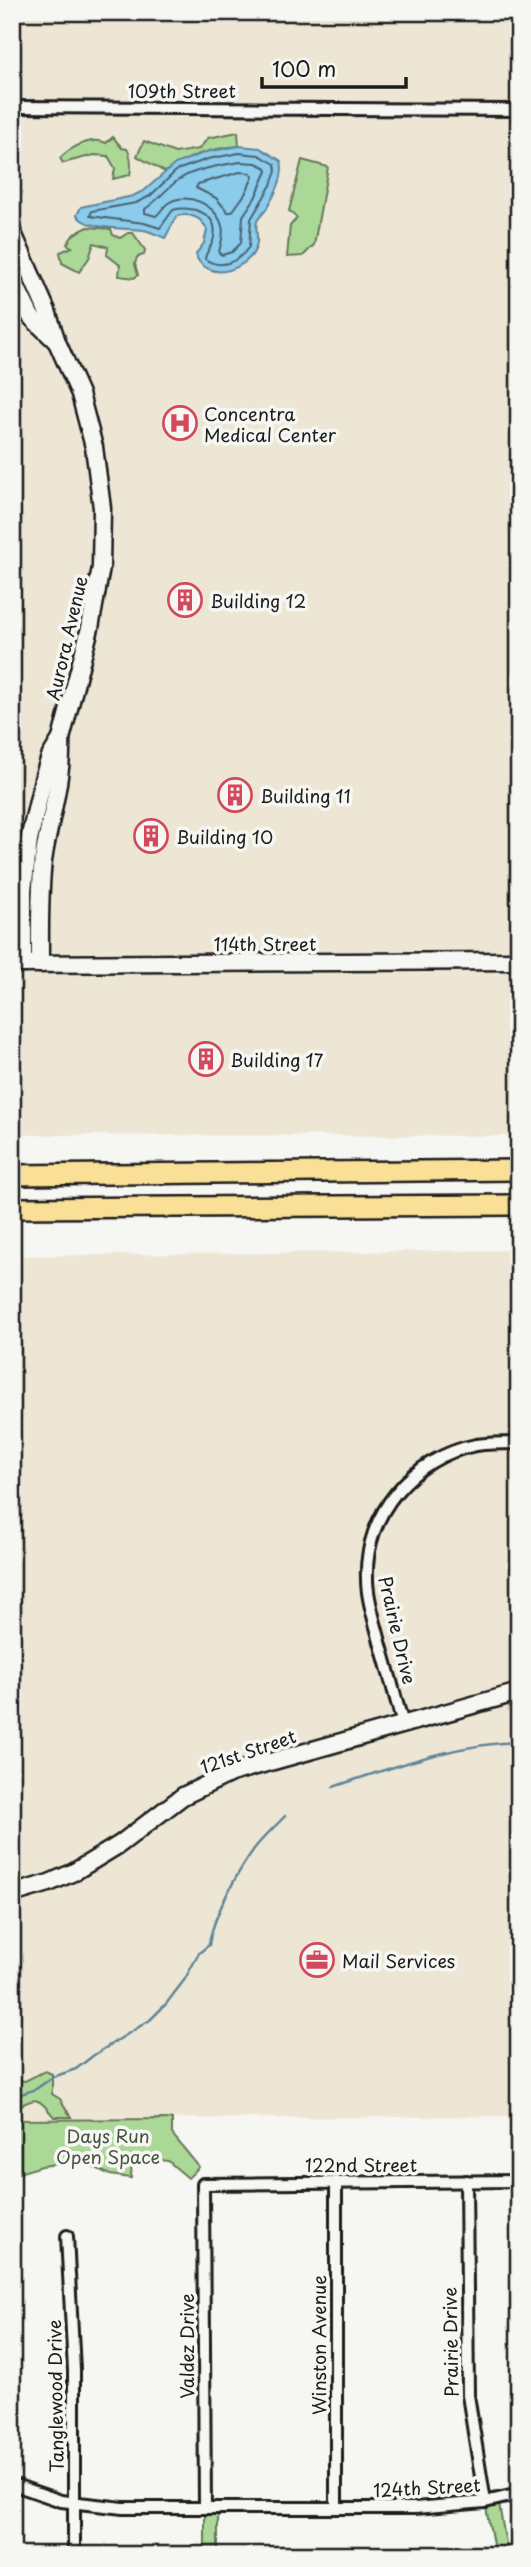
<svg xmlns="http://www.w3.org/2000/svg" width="531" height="2567" font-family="'Playpen Sans',sans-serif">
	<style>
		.built { fill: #eee6d5 }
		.green { fill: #acd897; stroke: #647a5a; stroke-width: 2 }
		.water { fill: #8bcbec; stroke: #5f8599; stroke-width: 2 }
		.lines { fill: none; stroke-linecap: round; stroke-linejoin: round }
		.shore { stroke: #48626f; stroke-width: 2 }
		.stream { stroke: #5f8599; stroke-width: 2.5 }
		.street-casing { stroke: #1c1c1c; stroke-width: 16 }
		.secondary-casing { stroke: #1c1c1c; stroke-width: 21 }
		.highway-casing { stroke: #1c1c1c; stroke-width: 24 }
		.street { stroke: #f6f6f2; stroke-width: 10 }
		.secondary { stroke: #f6f6f2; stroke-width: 16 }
		.highway { stroke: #fadf96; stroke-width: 19 }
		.labels { text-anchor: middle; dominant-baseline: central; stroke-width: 7; stroke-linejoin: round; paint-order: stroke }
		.street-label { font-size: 18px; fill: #1c1c1c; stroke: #f6f6f2 }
		.poi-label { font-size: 18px; fill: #1c1c1c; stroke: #f6f6f2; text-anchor: start }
		.park-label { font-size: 18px; fill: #475441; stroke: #f6f6f2 }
	</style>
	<rect width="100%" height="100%" fill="#f6f6f2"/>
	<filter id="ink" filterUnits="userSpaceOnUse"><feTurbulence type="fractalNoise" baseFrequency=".0143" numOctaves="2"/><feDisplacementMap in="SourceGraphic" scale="14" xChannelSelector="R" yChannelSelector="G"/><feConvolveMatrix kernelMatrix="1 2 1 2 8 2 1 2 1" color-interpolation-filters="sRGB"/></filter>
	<g filter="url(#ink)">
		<g class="built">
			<polygon points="12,12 519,12 519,1136 12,1135"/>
			<polygon points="519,1250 519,2116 12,2120 12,1256"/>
		</g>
		<g class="green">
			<path d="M 238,132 L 239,146 C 208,149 191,155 165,172 L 137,156 L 144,141 L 175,153 L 199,149 L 208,138 Z"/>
			<path d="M 113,137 L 122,148 L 127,149 C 131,155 132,167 130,175 L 113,179 L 115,168 L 108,156 L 94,155 L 63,163 L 60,158 C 71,147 92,136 106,143 Z"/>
			<polygon points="302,160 328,167 314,245 303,256 287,257 290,226 297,218 289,211"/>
			<polygon points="88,227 111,229 113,235 120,238 128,233 133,233 145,250 144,255 137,257 135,264 138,275 134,278 119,276 120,265 107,255 108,247 94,243 89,258 79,272 62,263 60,252 72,247 67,244 74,234"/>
			<path d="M 45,2071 L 52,2074 L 52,2094 L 60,2099 L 71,2117 L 54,2117 C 38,2098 37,2094 12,2111 L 12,2079 L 25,2081 Z"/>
			<polygon points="172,2119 172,2134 199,2167 188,2178 168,2161 132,2157 131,2178 110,2175 88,2164 65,2163 42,2166 12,2175 12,2120"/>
			<polygon points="498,2499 508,2555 495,2555 485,2502"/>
			<rect x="205" y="2508" width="13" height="47"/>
		</g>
		<path class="water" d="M 239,146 L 260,148 L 281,161 C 285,177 275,194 267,208 C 265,212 259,217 257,221 C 255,227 258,237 257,243 C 254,262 227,277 209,269 C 202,266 197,262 196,254 L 204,243 L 207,230 C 202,217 190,213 177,216 L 165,238 C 157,235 150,231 143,230 C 126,228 85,230 77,215 L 81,207 L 133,196 L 145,190 L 175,164 L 206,152 Z"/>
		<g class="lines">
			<g class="shore">
				<path d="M 239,153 L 259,155 L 275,164 L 276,171 L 271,185 L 251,219 L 249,247 C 238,262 221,270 205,259 C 206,251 213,245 214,237 C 219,213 191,205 173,210 L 160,228 L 144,223 L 90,216 L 92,211 L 136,203 L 150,196 L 177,170 L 208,159 Z"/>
				<path d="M 240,162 L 256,163 L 265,167 L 267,171 L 255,198 L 243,216 L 241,243 L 232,252 L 222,255 L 219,253 C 220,244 225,236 222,226 C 217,205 186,190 167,204 C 163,207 160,213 156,216 L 145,213 L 145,209 C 159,200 167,187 180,179 C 194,169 223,165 240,162 Z"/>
				<polygon points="240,172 251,173 253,177 245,194 232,212 228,212 216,198 196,188 198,184"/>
			</g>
			<g class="stream">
				<path d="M 333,1787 C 394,1767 453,1744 519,1742"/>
				<path d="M 12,2097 L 36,2089 L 53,2077 L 76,2069 L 94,2055 L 150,2020 L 166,2004 L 185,1979 L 199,1953 L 209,1945 C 212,1918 238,1871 254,1849 C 263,1837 275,1827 285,1816"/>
			</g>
			<g class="street-casing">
				<g id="street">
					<polyline points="12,107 519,110"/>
					<path d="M 403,1724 C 395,1697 388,1669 380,1642 C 375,1621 367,1600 367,1579 C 364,1514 413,1457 476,1445 C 490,1443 504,1443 519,1443"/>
					<polyline points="466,2181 468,2395 485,2502"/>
					<polyline points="336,2182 336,2508"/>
					<polyline points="67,2236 74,2370 74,2555"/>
					<polyline points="12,2484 61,2501 123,2508 415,2508 485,2502 519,2494"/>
					<polyline points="205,2508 203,2184 519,2181"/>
				</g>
			</g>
			<g class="secondary-casing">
				<g id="secondary">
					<polyline points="12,231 47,311 57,342 80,394 94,447 102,508 101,567 90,628 61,739 50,757 44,775 29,840 23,890 23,964"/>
					<polyline points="12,278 31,317 56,341"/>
					<polyline points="14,964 519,961"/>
					<path d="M 40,964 C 40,929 39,895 43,861 C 49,820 63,780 61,739"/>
					<polyline points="12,1894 49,1883 74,1872 120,1844 183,1796 231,1773 519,1692"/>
				</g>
			</g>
			<g class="highway-casing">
				<g id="highway">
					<polyline points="12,1175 519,1170"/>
					<polyline points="12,1208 519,1205"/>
				</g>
			</g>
			<use href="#street" class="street"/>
			<use href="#secondary" class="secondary"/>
			<use href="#highway" class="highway"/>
		</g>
	</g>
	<defs>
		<g id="hospital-ring" transform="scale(1.75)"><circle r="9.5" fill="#f6f6f2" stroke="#d1495b" stroke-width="1.5"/><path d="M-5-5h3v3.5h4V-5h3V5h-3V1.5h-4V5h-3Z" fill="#d1495b"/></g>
		<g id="building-ring" transform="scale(1.75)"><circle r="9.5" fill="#f6f6f2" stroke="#d1495b" stroke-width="1.5"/><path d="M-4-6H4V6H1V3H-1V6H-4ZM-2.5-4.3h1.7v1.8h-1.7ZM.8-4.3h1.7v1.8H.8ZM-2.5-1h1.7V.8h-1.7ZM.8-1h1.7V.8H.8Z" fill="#d1495b"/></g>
		<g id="office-ring" transform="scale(1.75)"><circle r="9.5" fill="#f6f6f2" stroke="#d1495b" stroke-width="1.5"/><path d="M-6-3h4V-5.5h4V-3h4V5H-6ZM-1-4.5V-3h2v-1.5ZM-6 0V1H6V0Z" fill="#d1495b"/></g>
	</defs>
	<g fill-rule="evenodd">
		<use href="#hospital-ring" x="180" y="423"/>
		<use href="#building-ring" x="185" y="600"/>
		<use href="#building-ring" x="235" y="795"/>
		<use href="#building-ring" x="151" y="836"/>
		<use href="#building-ring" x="206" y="1059"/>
		<use href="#office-ring" x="317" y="1960"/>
	</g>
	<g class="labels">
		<g class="street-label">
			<text x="182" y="90">109th Street</text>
			<text transform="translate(66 638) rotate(-77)">Aurora Avenue</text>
			<text x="265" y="943">114th Street</text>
			<text transform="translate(398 1630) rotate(77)">Prairie Drive</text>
			<text transform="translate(248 1751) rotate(-19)">121st Street</text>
			<text x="361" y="2164">122nd Street</text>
			<text transform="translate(450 2342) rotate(-91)">Prairie Drive</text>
			<text transform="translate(318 2345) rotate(-90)">Winston Avenue</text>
			<text transform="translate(186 2346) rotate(-90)">Valdez Drive</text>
			<text transform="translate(55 2396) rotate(-91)">Tanglewood Drive</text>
			<text transform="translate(427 2487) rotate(-3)">124th Street</text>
		</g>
		<g class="poi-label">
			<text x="204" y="413">Concentra<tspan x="204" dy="21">Medical Center</tspan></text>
			<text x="210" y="600">Building 12</text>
			<text x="260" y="795">Building 11</text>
			<text x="176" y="836">Building 10</text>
			<text x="230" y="1059">Building 17</text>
			<text x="342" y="1960">Mail Services</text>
		</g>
		<g class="park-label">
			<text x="108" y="2135">Days Run<tspan x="108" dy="21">Open Space</tspan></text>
		</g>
	</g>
	<rect width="531" height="2567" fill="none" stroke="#f6f6f2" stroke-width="42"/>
	<rect x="21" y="21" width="489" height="2525" fill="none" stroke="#1c1c1c" stroke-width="2.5" filter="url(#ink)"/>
	<path d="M262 77v10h144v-10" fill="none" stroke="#1c1c1c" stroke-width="3.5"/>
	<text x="272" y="77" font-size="21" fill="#1c1c1c" stroke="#f6f6f2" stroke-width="5" paint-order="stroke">100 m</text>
</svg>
